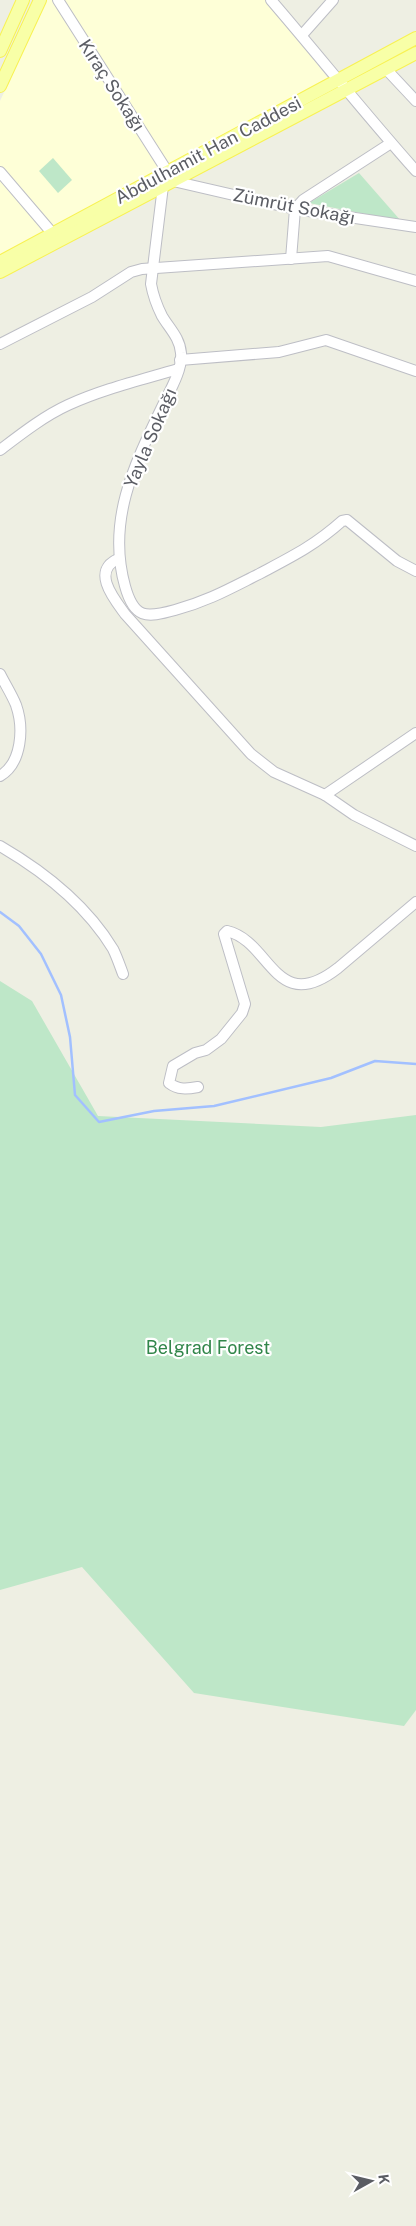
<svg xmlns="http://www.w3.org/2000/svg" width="416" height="2226" font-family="'Public Sans',sans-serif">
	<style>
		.commercial { fill: #feffd7 }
		.green { fill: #bee7c8 }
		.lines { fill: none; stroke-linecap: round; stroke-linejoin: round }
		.stream { stroke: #a2c0ff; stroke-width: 2.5 }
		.minor-casing { stroke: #bdbec5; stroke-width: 12 }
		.major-casing { stroke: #f8f253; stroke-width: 14 }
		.minor { stroke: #fff; stroke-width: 10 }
		.major { stroke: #f8ffa7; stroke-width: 12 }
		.labels { text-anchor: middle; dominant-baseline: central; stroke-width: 4.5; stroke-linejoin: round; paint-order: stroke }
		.street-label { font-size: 18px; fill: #5b5d64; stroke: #fff }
		.park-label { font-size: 18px; fill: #31864a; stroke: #fff }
	</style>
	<rect width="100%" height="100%" fill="#eeefe3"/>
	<polygon class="commercial" points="47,0 269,0 328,78 0,257 0,101"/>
	<g class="green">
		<polygon points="53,158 72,180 58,193 39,171"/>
		<polygon points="359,173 401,221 309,203"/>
		<polygon points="0,981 32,1001 98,1116 321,1127 416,1115 416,1710 404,1726 194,1693 82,1567 0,1590"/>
	</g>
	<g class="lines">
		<polyline class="stream" points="0,912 19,926 41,954 61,995 70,1037 75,1095 99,1122 154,1111 214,1106 331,1078 375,1061 416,1064"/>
		<g class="minor-casing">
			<g id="minor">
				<polyline points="58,0 167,171"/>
				<path d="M 271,0 C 320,57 366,115 416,171"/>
				<polyline points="302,35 333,0"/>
				<polyline points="386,69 416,101"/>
				<polyline points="0,172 53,234"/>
				<polyline points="173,181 295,209 416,227"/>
				<path d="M 163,186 L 151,284 C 153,295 157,306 162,316 C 169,328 180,338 181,353 C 183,370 168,394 161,409 C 133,467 107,522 125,586 C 134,619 146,618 175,610 C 208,601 229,589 259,574 C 291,557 314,546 342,521 L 347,520 L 397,561 L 416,571"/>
				<polyline points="291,259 295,209 303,200 391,143"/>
				<polyline points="0,344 92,297 131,272 142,269 328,256 416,281"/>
				<polyline points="180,360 279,352 326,340 416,371"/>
				<path d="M 0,450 C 21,434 44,416 68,405 C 103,389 141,380 178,369"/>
				<path d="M 118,559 C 91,571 114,599 125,614 L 251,754 L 274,772 L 325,795 L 354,815 L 416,846"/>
				<path d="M 0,674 C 5,684 12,695 16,705 C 24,728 22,763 0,776"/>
				<polyline points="325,795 416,733"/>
				<path d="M 0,846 C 43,871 87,906 113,949 C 117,957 120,966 123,974"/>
				<path d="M 198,1087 C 187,1089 178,1090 169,1083 L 173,1066 L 195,1053 L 206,1050 L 221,1039 L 242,1013 L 245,1004 L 224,934 L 227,931 C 271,941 275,1017 338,968 L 416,902"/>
			</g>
		</g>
		<g class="major-casing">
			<g id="major">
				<polyline points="0,51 23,0"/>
				<polyline points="0,86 40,0"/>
				<polyline points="0,262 416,38"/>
				<polyline points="0,272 416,53"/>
			</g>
		</g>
		<use href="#minor" class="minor"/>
		<use href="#major" class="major"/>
	</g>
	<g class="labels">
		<g class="street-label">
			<text transform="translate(112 85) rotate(57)">Kıraç Sokağı</text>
			<text transform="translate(208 150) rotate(-28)">Abdulhamit Han Caddesi</text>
			<text transform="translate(294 206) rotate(11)">Zümrüt Sokağı</text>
			<text transform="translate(150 438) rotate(-67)">Yayla Sokağı</text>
		</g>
		<g class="park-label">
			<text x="208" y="1347">Belgrad Forest</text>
		</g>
	</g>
	<g transform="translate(371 2181) rotate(82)" stroke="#ffffff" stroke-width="4" paint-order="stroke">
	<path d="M0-4L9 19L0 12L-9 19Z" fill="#5b5d64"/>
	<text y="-8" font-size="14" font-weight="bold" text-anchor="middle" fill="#5b5d64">K</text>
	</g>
</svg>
